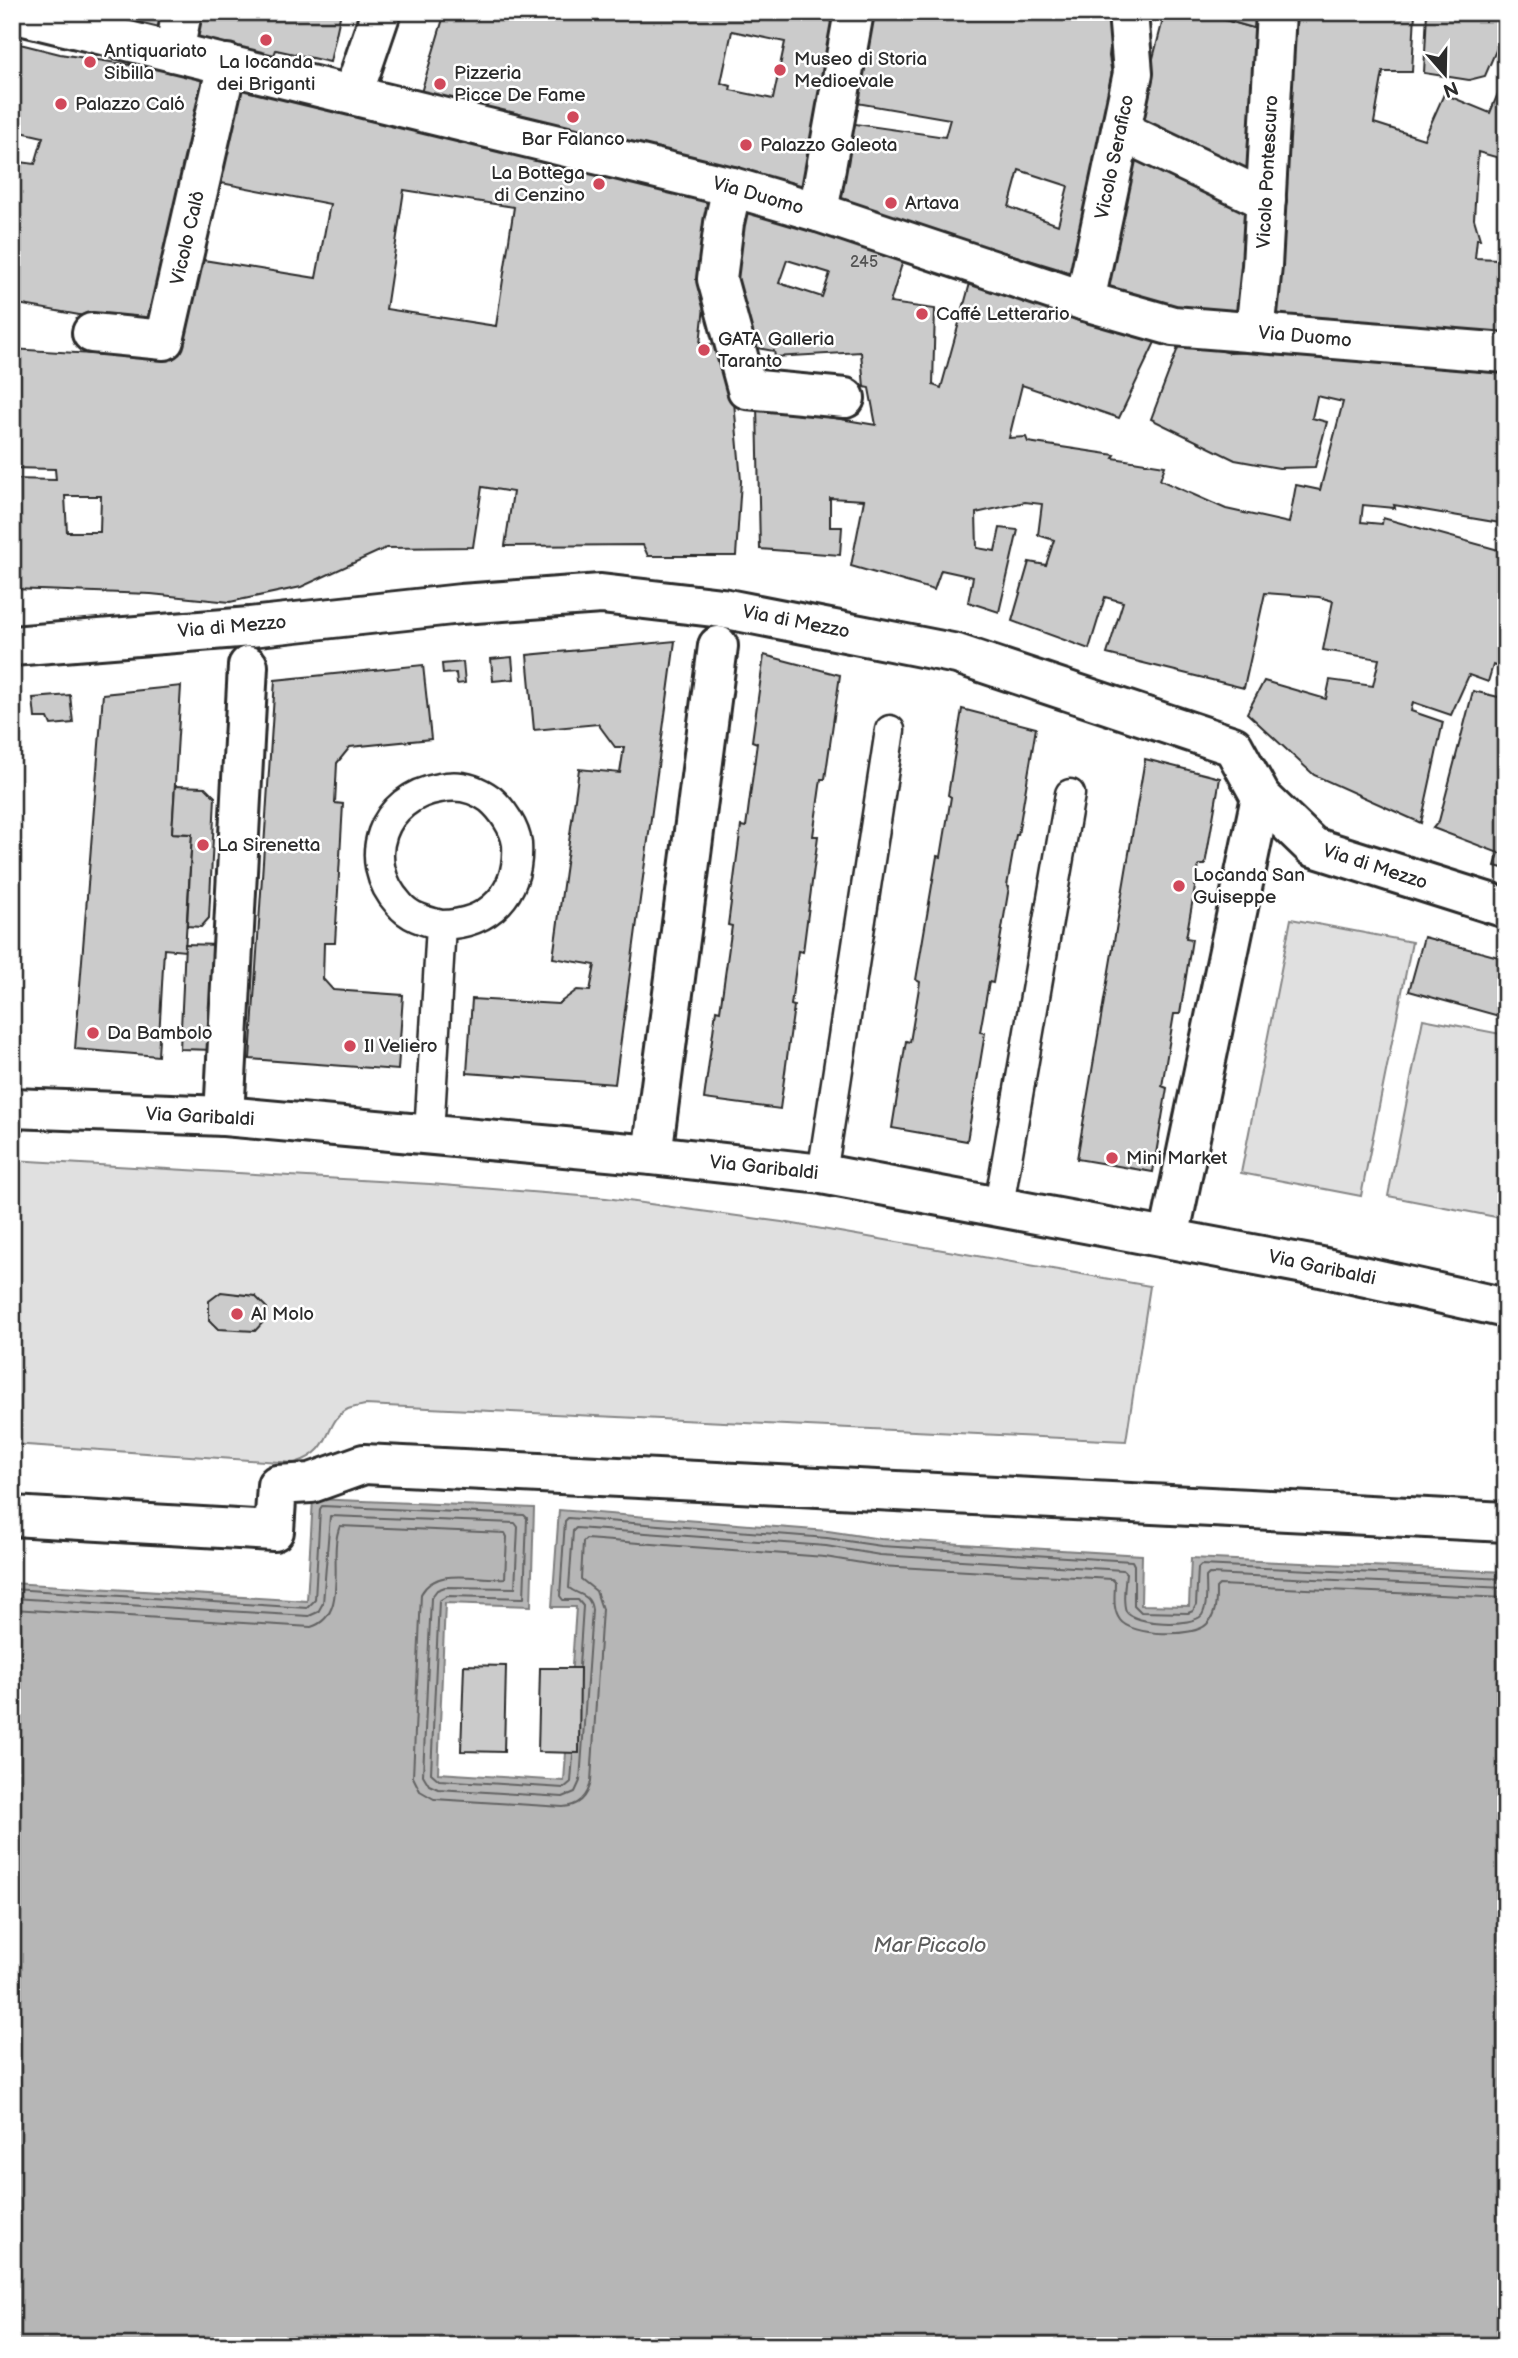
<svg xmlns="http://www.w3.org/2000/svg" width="1518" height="2358" font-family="'Balsamiq Sans',sans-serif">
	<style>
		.green { fill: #e0e0e0; stroke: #868686; stroke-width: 2 }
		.water { fill: #b6b6b6; stroke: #7e7e7e; stroke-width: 2 }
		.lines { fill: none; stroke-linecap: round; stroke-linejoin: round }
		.shore { stroke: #636363; stroke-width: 2 }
		.building { fill: #cbcbcb; stroke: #2b2b2b; stroke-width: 2; fill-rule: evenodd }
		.lane-casing { stroke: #2b2b2b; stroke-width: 33 }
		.street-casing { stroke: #2b2b2b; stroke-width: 44 }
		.secondary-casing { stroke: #2b2b2b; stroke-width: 44 }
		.lane { stroke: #fff; stroke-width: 28 }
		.street { stroke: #fff; stroke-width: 38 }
		.secondary { stroke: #fff; stroke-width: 38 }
		.poi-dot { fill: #d1495b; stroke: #fff; stroke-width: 2.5 }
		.labels { text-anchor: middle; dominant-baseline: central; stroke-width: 5; stroke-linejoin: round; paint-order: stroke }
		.number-label { font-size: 16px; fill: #535353 }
		.poi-label { font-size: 19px; fill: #2b2b2b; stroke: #fff; text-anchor: start }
		.street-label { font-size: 19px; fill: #2b2b2b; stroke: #fff }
		.water-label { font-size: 21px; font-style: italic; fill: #5c5c5c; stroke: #fff }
	</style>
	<rect width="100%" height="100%" fill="#fff"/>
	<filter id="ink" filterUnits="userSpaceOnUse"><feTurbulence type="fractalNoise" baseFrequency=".0143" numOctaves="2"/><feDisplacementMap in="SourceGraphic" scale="14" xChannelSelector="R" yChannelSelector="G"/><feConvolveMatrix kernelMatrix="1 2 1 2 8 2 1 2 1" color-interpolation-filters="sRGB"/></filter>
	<g filter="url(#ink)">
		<g class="green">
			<polygon points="1291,919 1412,942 1361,1196 1241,1173"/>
			<polygon points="1423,1019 1506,1035 1506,1219 1388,1196"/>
			<path d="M 12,1160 L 430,1184 L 606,1198 L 782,1222 L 1150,1286 L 1126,1441 L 365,1405 C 360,1406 353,1407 348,1409 C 323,1422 335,1451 295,1463 L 12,1444 Z"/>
		</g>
		<polygon class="water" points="313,1499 534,1508 531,1606 445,1603 438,1773 564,1781 576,1607 552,1607 559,1510 828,1531 881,1539 1142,1555 1141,1605 1189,1606 1191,1558 1506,1572 1506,2346 12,2346 12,1583 307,1601"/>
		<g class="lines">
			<g class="shore">
				<polyline points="12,1589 307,1608 315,1600 320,1509 322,1506 524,1515 527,1518 524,1598 447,1596 439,1601 431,1773 439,1780 564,1788 571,1782 573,1755"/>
				<path d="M 12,1598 L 309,1616 L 318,1612 L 323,1603 L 330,1516 L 515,1523 L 518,1527 L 515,1588 L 445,1587 L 437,1590 L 431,1598 L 423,1775 L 429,1785 L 438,1789 L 563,1797 L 575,1792 L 580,1781 L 592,1610 C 590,1593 579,1596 569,1588 L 573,1531 L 576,1528 L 826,1546 L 880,1555 L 1123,1570 L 1126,1573 C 1125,1584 1122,1601 1126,1611 C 1133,1625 1193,1627 1202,1615 C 1208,1605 1206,1588 1206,1577 L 1209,1574 L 1506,1588"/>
				<path d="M 12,1609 L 311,1627 C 351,1615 327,1555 340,1526 L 505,1533 L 507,1537 L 505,1578 C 478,1581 437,1565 421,1594 L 413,1777 L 420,1791 L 434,1799 L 563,1807 C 579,1806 588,1797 591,1781 L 602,1609 L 596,1591 L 581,1579 L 583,1542 L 586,1539 L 825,1557 L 880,1566 L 1112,1579 L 1115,1582 C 1115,1595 1112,1609 1120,1620 C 1131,1636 1194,1638 1207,1624 C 1217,1614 1216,1600 1216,1588 L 1219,1585 L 1506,1598"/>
				<polyline points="579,1666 583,1606 578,1600 563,1600 560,1596 565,1521 568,1518 827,1538 881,1546 1132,1561 1134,1565 1134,1605 1141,1612 1188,1613 1193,1611 1196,1605 1198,1568 1201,1565 1506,1579"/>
			</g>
		</g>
		<g class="building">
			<polygon points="108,12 174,12 170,33 107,18"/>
			<polygon points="194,12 341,12 330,62 276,50 273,58 190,41"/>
			<path d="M 445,12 L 517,12 L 533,18 L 532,12 L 844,12 L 809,190 L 420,96 ZM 732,31 L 785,42 L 773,99 L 730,90 L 731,86 L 721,83 Z"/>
			<path d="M 861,12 L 1114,12 L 1109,56 L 1112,75 L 1082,276 L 832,200 L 849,123 L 945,137 L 950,119 L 845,101 ZM 1019,170 L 1068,186 L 1058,225 L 1009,207 Z"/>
			<polygon points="1165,12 1197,12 1271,33 1262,182 1136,124"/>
			<polygon points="1197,12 1273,12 1271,33"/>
			<polygon points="1283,12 1415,12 1412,72 1383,72 1374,123 1424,139 1444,94 1490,113 1506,74 1506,160 1478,152 1474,219 1480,239 1477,239 1475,258 1498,259 1500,270 1506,270 1506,337 1269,323"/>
			<polygon points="1427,12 1506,12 1506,27 1485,76 1469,80 1424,73"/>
			<polygon points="12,42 60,54 206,77 152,328 12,303 12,161 35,164 43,137 12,130"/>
			<path d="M 236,80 L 716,194 L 700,344 L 729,345 L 741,481 L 736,556 L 648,556 L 643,545 L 505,546 L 513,492 L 482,487 L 473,547 L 386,548 L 301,587 L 230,602 L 151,594 L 12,589 L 12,479 L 56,480 L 55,469 L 12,468 L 12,349 L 173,359 L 197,259 L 316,278 L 330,204 L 211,181 ZM 404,190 L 514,207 L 496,326 L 386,309 ZM 65,496 L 101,496 L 100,532 L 67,532 Z"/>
			<polygon points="1131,152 1255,208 1237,321 1097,287"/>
			<path d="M 740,207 L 905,254 L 890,303 L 935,309 L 933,385 L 941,388 L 972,276 L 1157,338 L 1119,418 L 1022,385 L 1009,438 L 1026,437 L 1028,442 L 1115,455 L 1113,458 L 1165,466 L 1160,480 L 1226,509 L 1289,523 L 1296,485 L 1320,490 L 1343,402 L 1317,396 L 1312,418 L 1327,422 L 1315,467 L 1279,468 L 1235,460 L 1151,419 L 1181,340 L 1230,353 L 1259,352 L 1443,363 L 1506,372 L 1506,524 L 1394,505 L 1395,508 L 1363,505 L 1361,522 L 1382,524 L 1383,518 L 1506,552 L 1506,670 L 1493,665 L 1488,682 L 1469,675 L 1451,715 L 1413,702 L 1411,711 L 1443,722 L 1421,823 L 1314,775 L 1247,713 L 1264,681 L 1326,699 L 1330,680 L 1373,686 L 1379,659 L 1323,650 L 1333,601 L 1319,597 L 1265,593 L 1244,688 L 1107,654 L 1123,602 L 1105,597 L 1089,649 L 1012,621 L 1029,562 L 1046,565 L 1054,540 L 1038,535 L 1042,504 L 1025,502 L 976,513 L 977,548 L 995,551 L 1000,528 L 1018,530 L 999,612 L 968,602 L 973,577 L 941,570 L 934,590 L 851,566 L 864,500 L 830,498 L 830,527 L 842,527 L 840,555 L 760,549 L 757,405 L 876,425 L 869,388 L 864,387 L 861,352 L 775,357 L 774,351 L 741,345 L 732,320 ZM 787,260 L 830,273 L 822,297 L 779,283 Z"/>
			<polygon points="675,641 615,1084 467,1073 472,999 558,1004 577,990 590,991 595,965 553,958 579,769 620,773 624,747 615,747 598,724 534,730 527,655"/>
			<polygon points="764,655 840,675 825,779 821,779 813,836 818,836 803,952 798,951 791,1005 794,1006 780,1109 704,1099 716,1010 720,1011 732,926 728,925 741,826 746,827 757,743 752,741"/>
			<polygon points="512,657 514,679 493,681 491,659"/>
			<polygon points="463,662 465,683 457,684 456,673 443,674 442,664"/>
			<polygon points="423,665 431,739 350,747 337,763 335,803 343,804 335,943 324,943 323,979 333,990 403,995 398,1070 250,1059 275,680"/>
			<polygon points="181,686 172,833 192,834 185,951 164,949 158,1056 75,1049 103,694"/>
			<polygon points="1473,691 1503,698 1506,692 1506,869 1495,866 1499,853 1433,828 1439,821"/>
			<polygon points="70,695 73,723 51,725 48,718 35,718 33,698"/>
			<polygon points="962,709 1036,728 1018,835 1016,835 1007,886 1009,887 993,983 989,982 980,1032 985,1033 967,1141 892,1128 906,1041 910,1042 920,982 916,980 937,856 941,857 951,797 948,795"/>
			<polygon points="1145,759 1220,778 1205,865 1199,865 1186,938 1192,939 1180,1014 1174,1014 1162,1086 1167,1088 1153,1172 1077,1159"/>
			<polygon points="175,786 205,787 215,797 209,918 201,927 187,926 192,834 172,833"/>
			<polygon points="1424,937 1506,959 1506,1018 1409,991"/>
			<polygon points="185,944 219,945 214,1050 180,1049"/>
			<polygon points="221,1292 255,1296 267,1308 265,1320 255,1331 218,1329 209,1320 209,1301"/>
			<polygon points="464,1665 506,1666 504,1752 461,1751"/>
			<polygon points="540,1668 580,1668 579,1753 538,1752"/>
		</g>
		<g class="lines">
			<g class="lane-casing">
				<g id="lane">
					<path d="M 429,1135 L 441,925 C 426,921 409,917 399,904 C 359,860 382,797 440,788 C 458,784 475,788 490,799 C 502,809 515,828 517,844 C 520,893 490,924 441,925"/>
					<polyline points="822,1174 890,730"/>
					<polyline points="999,1205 1070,794"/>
				</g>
			</g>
			<g class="street-casing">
				<g id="street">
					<polyline points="12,13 732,187 818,212 1085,301 1173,326 1506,353"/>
					<polyline points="174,52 182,12"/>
					<polyline points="353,94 381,12"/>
					<polyline points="1121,131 1266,200"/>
					<polyline points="732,187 724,223 717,279 747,389 845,398"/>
					<polyline points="818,212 854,12"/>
					<polyline points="1085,301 1133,73 1128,12"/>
					<polyline points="1255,332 1262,266 1276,12"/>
					<polyline points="92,333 164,340 227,64"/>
					<polyline points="12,646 250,627 461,604 601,594 722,608 957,654 1233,746 1261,797 1313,847 1506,908"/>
					<polyline points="224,1116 248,666"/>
					<polyline points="652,1155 718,646"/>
					<polyline points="1169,1238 1261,797"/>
					<polyline points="12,1516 274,1531 277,1485 311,1483 364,1464 1506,1522"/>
				</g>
			</g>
			<g class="secondary-casing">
				<polyline id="secondary" points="12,1108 224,1116 652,1155 822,1174 1321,1267 1506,1308"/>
			</g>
			<use href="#lane" class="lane"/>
			<use href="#street" class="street"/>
			<use href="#secondary" class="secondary"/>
		</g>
	</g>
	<g class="poi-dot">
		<circle cx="266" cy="40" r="7"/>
		<circle cx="90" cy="62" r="7"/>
		<circle cx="780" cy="70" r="7"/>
		<circle cx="440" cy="84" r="7"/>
		<circle cx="61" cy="104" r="7"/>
		<circle cx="573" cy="117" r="7"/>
		<circle cx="746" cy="145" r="7"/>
		<circle cx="599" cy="184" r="7"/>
		<circle cx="891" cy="203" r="7"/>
		<circle cx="922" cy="314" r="7"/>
		<circle cx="704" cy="350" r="7"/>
		<circle cx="203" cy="845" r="7"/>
		<circle cx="1179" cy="886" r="7"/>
		<circle cx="93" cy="1033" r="7"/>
		<circle cx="350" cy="1046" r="7"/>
		<circle cx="1112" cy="1158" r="7"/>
		<circle cx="237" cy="1314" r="7"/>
	</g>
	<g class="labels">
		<g class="number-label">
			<text x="864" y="262">245</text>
		</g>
		<g class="poi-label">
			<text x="104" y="51">Antiquariato<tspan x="104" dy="22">Sibilla</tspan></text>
			<text x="794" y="59">Museo di Storia<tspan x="794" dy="22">Medioevale</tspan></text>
			<text x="266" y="62" text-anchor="middle">La locanda<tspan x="266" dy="22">dei Briganti</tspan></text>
			<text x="454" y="73">Pizzeria<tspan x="454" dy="22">Picce De Fame</tspan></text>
			<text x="75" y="104">Palazzo Caló</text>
			<text x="573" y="139" text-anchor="middle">Bar Falanco</text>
			<text x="760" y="145">Palazzo Galeota</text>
			<text x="585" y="173" text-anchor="end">La Bottega<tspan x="585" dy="22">di Cenzino</tspan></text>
			<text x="905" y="203">Artava</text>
			<text x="936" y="314">Caffé Letterario</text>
			<text x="718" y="339">GATA Galleria<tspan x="718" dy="22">Taranto</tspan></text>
			<text x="217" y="845">La Sirenetta</text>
			<text x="1193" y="875">Locanda San<tspan x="1193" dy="22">Guiseppe</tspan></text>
			<text x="107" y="1033">Da Bambolo</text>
			<text x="364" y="1046">Il Veliero</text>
			<text x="1126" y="1158">Mini Market</text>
			<text x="251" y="1314">Al Molo</text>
		</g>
		<g class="street-label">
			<text transform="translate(1115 157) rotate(-78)">Vicolo Serafico</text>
			<text transform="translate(1268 172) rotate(-87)">Vicolo Pontescuro</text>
			<text transform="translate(758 196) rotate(16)">Via Duomo</text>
			<text transform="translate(188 238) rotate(-77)">Vicolo Calò</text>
			<text transform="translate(1305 337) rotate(5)">Via Duomo</text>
			<text transform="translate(796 622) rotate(11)">Via di Mezzo</text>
			<text transform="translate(232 627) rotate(-5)">Via di Mezzo</text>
			<text transform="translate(1375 867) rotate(18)">Via di Mezzo</text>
			<text transform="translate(200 1117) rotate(3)">Via Garibaldi</text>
			<text transform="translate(764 1168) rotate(6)">Via Garibaldi</text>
			<text transform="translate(1322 1268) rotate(12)">Via Garibaldi</text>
		</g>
		<g class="water-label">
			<text x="930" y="1945">Mar Piccolo</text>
		</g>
	</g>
	<rect width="1518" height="2358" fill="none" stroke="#fff" stroke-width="42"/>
	<rect x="21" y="21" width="1476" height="2316" fill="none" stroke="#2b2b2b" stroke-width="2.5" filter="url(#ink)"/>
	<g transform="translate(1445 74) rotate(160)" stroke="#ffffff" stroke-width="5" paint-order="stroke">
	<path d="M0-5L12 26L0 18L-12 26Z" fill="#2b2b2b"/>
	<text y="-10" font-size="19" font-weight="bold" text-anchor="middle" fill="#2b2b2b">N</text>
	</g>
</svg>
